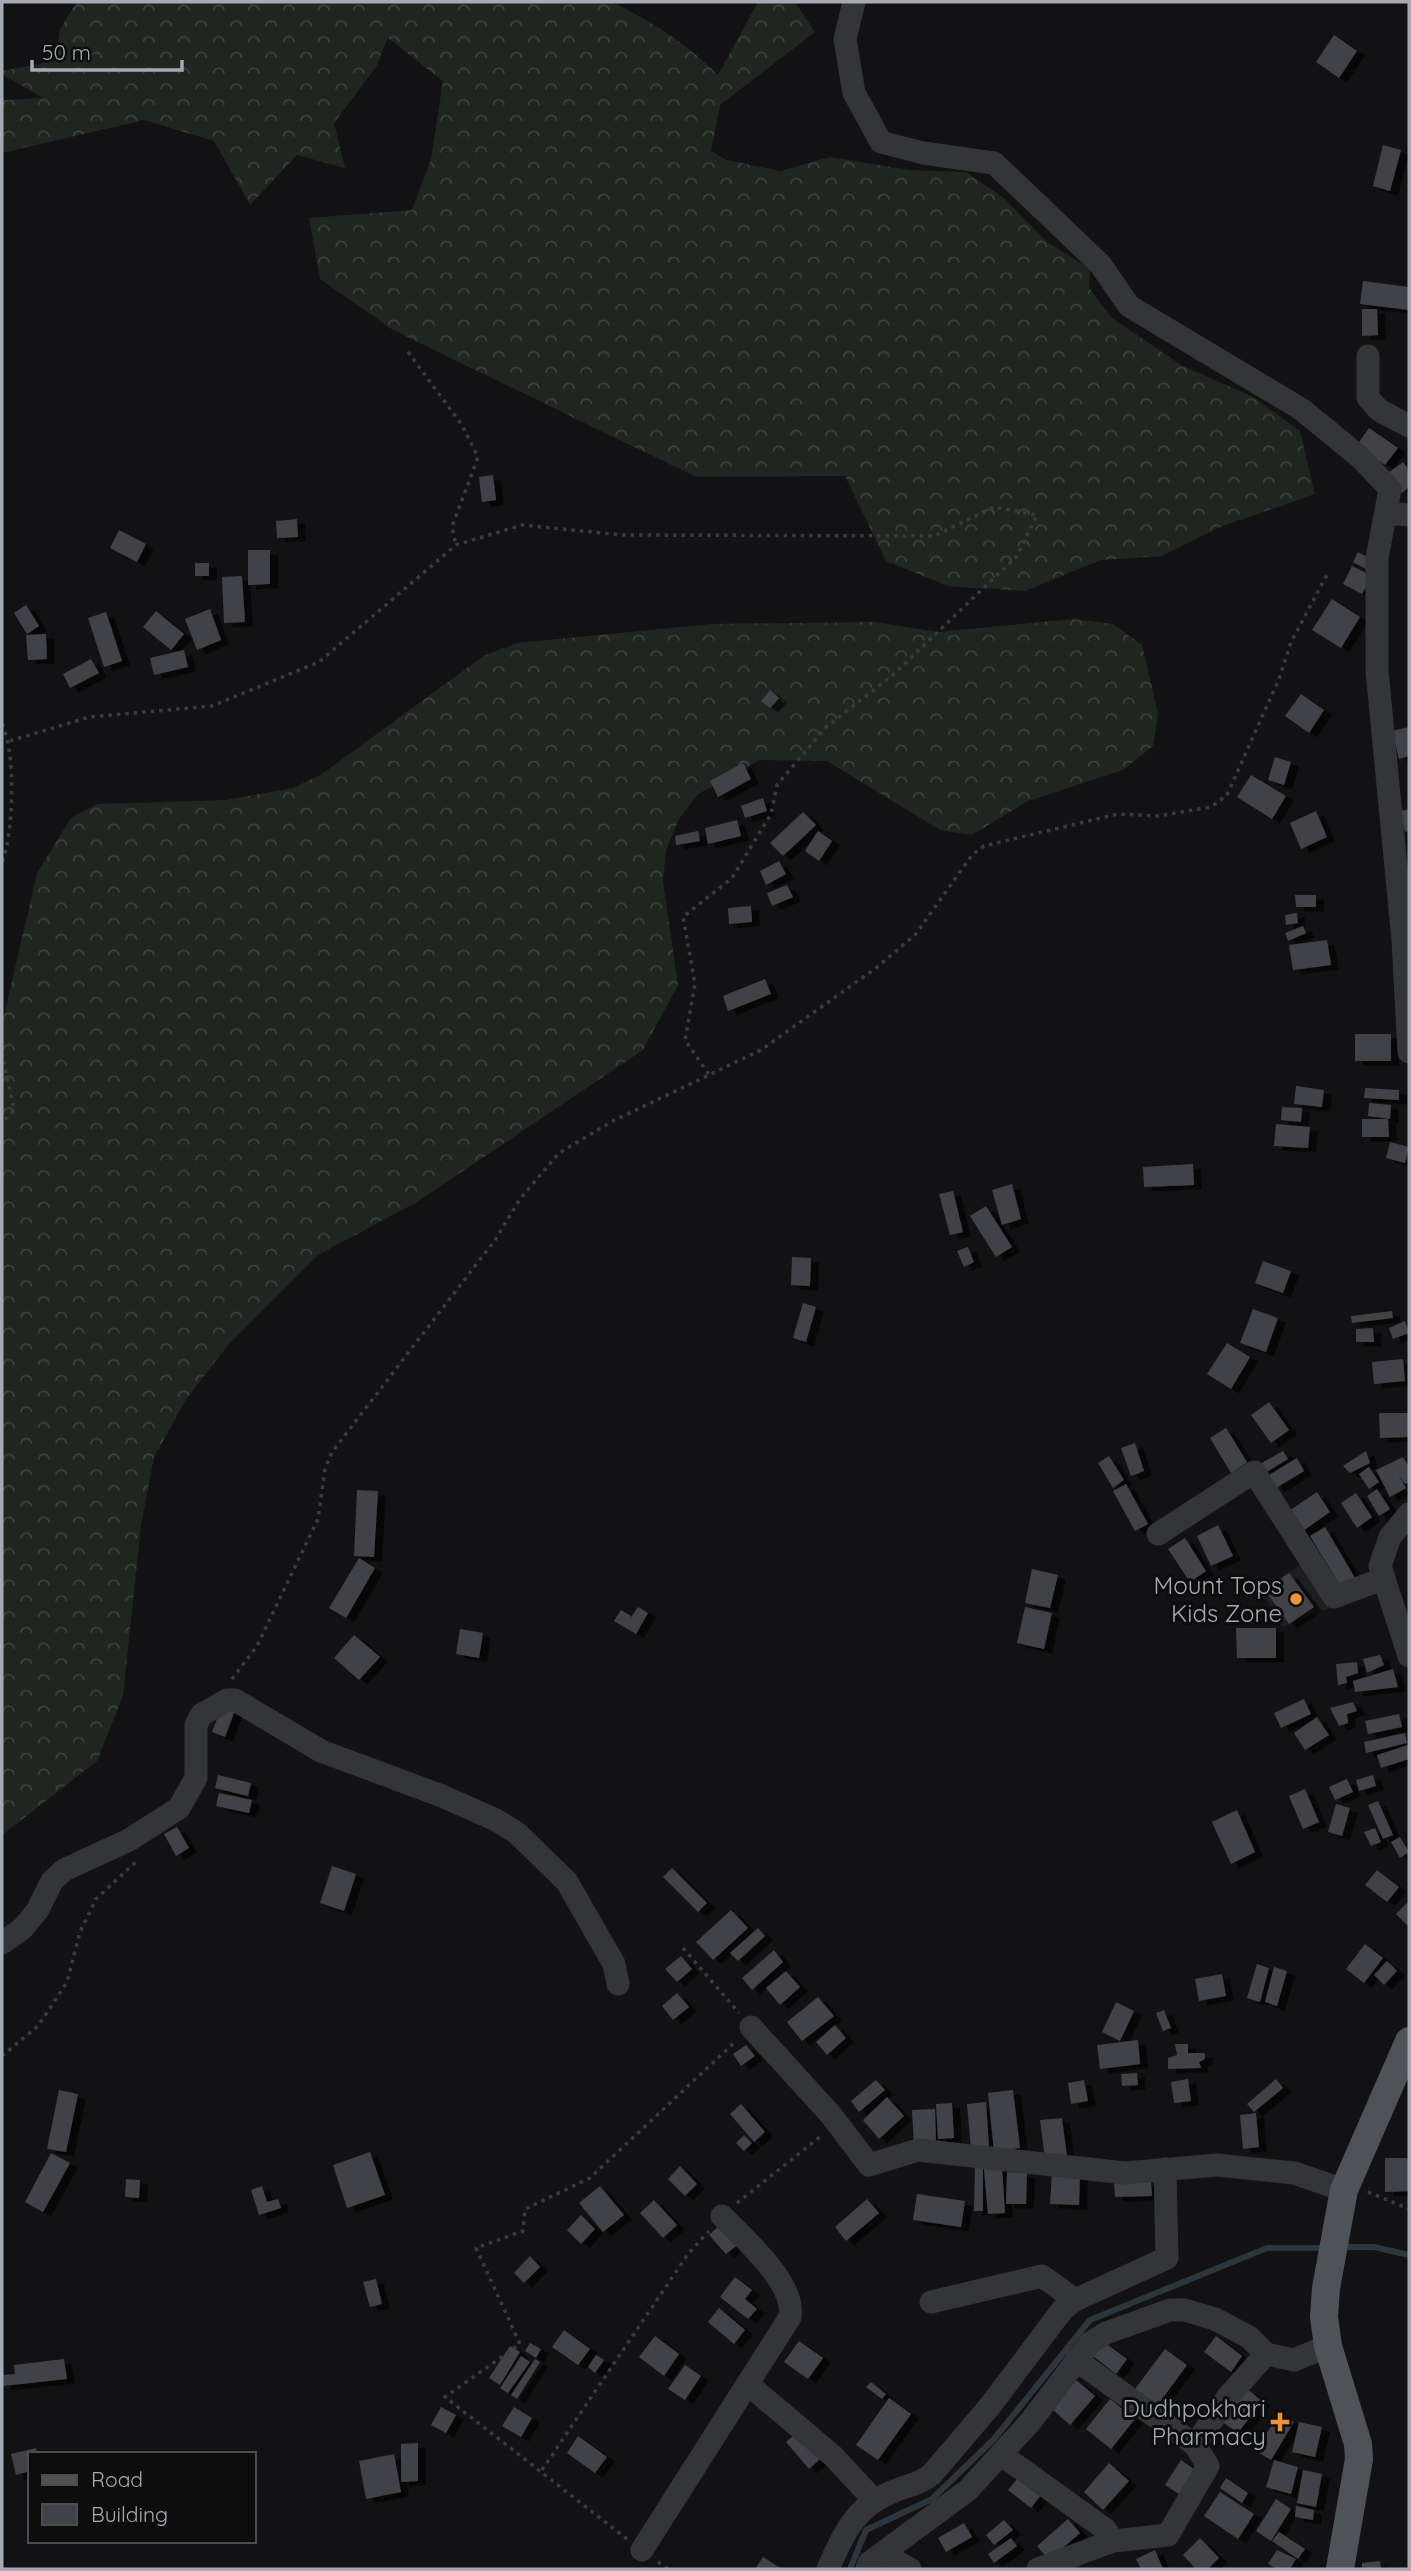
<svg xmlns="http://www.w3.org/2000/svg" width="1411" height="2571" font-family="Quicksand,sans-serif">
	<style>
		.built { fill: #1e1e20 }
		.forest { fill: url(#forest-crowns) }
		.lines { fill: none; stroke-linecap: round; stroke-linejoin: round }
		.stream { stroke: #2c363c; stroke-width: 6 }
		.building { fill: #414247; filter: url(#shadow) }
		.path { stroke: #393c3f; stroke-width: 3.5; stroke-dasharray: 3.5 5; stroke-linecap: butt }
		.minor { stroke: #333538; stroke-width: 23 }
		.major { stroke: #4f5257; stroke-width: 28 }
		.poi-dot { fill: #ec9532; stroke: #0d0d0e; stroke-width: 2.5 }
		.labels { text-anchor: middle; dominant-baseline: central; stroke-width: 6; stroke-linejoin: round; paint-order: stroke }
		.poi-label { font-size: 24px; fill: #a4abb4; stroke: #0d0d0e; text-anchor: end }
	</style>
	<defs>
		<pattern id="forest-crowns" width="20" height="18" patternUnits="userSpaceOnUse" patternTransform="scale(1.75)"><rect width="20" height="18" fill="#1e261f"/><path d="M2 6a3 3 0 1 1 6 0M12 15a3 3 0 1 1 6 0" fill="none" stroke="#3c433d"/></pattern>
		<filter id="shadow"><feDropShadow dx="8" dy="4.5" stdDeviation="0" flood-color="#0009"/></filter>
	</defs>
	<rect width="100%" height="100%" fill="#121214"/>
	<polygon class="built" points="1305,1562 1333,1607 1282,1627 1261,1590"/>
	<g class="forest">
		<path d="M 77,2 L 611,2 C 652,21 686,43 718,75 L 758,2 L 795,2 L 815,32 L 720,105 L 711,151 L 727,160 L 780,171 L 830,157 L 910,170 L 966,172 L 1005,199 L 1046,241 L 1090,269 L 1089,288 L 1112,318 L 1181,365 L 1253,397 L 1300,431 L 1315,494 L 1220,527 L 1162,556 L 1101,560 L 1025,591 L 948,586 L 886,561 L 845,476 L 696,477 L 393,330 L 320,279 L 309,218 L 412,210 L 431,159 L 443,81 L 388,38 L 376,67 L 334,123 L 345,168 L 297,155 L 250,205 L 214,141 L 144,120 L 2,153 L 2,100 L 43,98 L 2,74 L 2,71 L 55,61 L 60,29 Z"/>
		<polygon points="1073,619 1113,624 1142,645 1158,713 1153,746 1123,770 1028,801 972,835 940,830 827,761 760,760 698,794 679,819 666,850 663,882 678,985 643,1050 417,1202 318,1255 228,1345 187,1398 154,1457 141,1525 123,1696 97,1761 2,1835 2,1024 37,873 71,818 98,804 226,800 293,788 322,774 485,655 517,643 712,624 875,622 939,632"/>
	</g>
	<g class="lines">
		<g class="stream">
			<polyline points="1339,2247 1374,2247 1409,2255"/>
			<polyline points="850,2569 866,2530 932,2499 994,2439 1090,2320 1267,2248 1325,2248"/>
		</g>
	</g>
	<g class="building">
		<polygon points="1334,35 1357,51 1339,78 1316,62"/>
		<polygon points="1383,145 1401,150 1390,191 1373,186"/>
		<polygon points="1363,281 1409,287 1409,310 1360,304"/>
		<polygon points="1362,309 1377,309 1378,335 1362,336"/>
		<polygon points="1369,428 1398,448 1385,465 1357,445"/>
		<polygon points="1403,462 1409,470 1409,487 1402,493 1388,473"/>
		<polygon points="493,475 496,500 482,502 479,477"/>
		<polygon points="297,519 298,537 277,538 276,521"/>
		<polygon points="119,530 146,544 137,562 110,548"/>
		<polygon points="248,550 270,550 270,584 248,585"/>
		<polygon points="1358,552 1375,561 1370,571 1353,562"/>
		<rect x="195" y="563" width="14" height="13"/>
		<polygon points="1352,566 1372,576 1362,594 1343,584"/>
		<polygon points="242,576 245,622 224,623 222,577"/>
		<polygon points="1332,599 1360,617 1341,648 1312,630"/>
		<polygon points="26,605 39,626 27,634 14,613"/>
		<polygon points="210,609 221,640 197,650 185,619"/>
		<polygon points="156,611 184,634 171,650 143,627"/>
		<polygon points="106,612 122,661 104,667 88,618"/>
		<polygon points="46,634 47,659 28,660 26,635"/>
		<polygon points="184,650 188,667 154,675 150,658"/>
		<polygon points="91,659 99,673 70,688 63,674"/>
		<polygon points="770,690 779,698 770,708 761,701"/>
		<polygon points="1301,694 1324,710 1309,733 1285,716"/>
		<polygon points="1409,727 1409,756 1399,759 1392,731"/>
		<polygon points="1275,757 1291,762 1284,785 1268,780"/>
		<polygon points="743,763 751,779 718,797 710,781"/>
		<polygon points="1251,775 1286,796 1272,819 1237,797"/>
		<polygon points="763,798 767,811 745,818 741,806"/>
		<polygon points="1409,809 1409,831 1405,832 1400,811"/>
		<polygon points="1316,811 1327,837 1301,849 1290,823"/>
		<polygon points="803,812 816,825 783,856 770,843"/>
		<polygon points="737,820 741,836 708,844 705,828"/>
		<polygon points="698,831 700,841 676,845 675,836"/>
		<polygon points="818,831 832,841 819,861 805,851"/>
		<polygon points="779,861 786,874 766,885 760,871"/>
		<polygon points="787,885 793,897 772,906 767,893"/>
		<polygon points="1295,895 1316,895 1316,907 1296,907"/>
		<polygon points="751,906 752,922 729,924 728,908"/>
		<polygon points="1297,913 1298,923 1286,925 1285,915"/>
		<polygon points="1303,926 1306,933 1288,941 1285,933"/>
		<polygon points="1327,940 1331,965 1293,970 1289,945"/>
		<polygon points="765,979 771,994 728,1011 723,996"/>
		<rect x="1355" y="1034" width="36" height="27"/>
		<polygon points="1296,1086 1324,1090 1322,1107 1294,1104"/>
		<polygon points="1365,1088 1399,1090 1399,1100 1364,1098"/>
		<polygon points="1369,1103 1391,1105 1390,1119 1368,1116"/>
		<polygon points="1282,1107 1302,1108 1301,1122 1281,1120"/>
		<polygon points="1362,1119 1388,1119 1389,1137 1362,1137"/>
		<polygon points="1276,1124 1310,1127 1308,1148 1274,1146"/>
		<polygon points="1390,1142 1409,1147 1405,1163 1386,1158"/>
		<polygon points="1193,1164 1194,1185 1144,1187 1143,1167"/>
		<polygon points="1012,1184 1021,1219 1002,1225 992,1190"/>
		<polygon points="953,1191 963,1232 950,1235 939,1194"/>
		<polygon points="986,1206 1012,1247 996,1257 970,1216"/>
		<polygon points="968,1247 974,1262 964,1267 957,1251"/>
		<polygon points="792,1257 811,1258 810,1286 791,1285"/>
		<polygon points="1263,1261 1291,1271 1283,1293 1255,1283"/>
		<polygon points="803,1303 816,1307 806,1342 793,1338"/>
		<polygon points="1253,1309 1278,1318 1266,1352 1240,1343"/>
		<polygon points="1392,1311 1393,1318 1352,1323 1351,1316"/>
		<polygon points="1405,1321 1409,1333 1393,1339 1389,1328"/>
		<polygon points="1373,1328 1374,1342 1356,1342 1356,1329"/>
		<polygon points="1227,1343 1250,1357 1231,1389 1207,1374"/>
		<polygon points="1403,1359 1405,1381 1374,1384 1372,1362"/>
		<polygon points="1269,1402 1289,1430 1271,1443 1251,1415"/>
		<polygon points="1379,1413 1409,1413 1409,1437 1380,1438"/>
		<polygon points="1226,1428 1247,1462 1231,1473 1210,1438"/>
		<polygon points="1135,1443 1144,1471 1131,1476 1121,1448"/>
		<polygon points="1283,1451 1288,1459 1265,1473 1260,1464"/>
		<polygon points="1366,1451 1370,1463 1350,1473 1343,1466"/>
		<polygon points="1109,1456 1124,1480 1113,1488 1098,1463"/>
		<polygon points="1403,1457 1409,1467 1409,1482 1405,1484 1398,1474 1406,1488 1390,1497 1376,1470"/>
		<polygon points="1297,1458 1304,1471 1276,1488 1269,1475"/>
		<polygon points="1369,1467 1379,1482 1369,1489 1359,1474"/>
		<polygon points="1126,1484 1148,1524 1135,1531 1113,1491"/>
		<polygon points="1377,1489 1390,1509 1379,1516 1367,1496"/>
		<polygon points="357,1490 378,1491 374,1557 354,1556"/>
		<polygon points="1317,1492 1330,1512 1300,1533 1286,1513"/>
		<polygon points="1356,1493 1372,1517 1357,1528 1341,1503"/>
		<polygon points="1218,1525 1233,1556 1211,1566 1197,1536"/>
		<polygon points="1325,1527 1355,1578 1341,1587 1310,1536"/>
		<polygon points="1185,1538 1206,1571 1190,1582 1168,1549"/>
		<polygon points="359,1558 375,1568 346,1618 329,1608"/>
		<polygon points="1032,1569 1058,1575 1050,1608 1025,1603"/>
		<polygon points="1289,1573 1314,1607 1289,1624 1265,1590"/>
		<polygon points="638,1607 648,1613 636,1634 614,1621 621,1610 631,1616 629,1620"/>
		<polygon points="1025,1607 1052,1613 1044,1649 1017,1643"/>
		<polygon points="1236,1628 1276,1628 1276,1658 1237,1658"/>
		<polygon points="460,1629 483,1633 479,1658 456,1654"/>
		<polygon points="354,1635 380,1657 359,1680 334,1658"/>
		<polygon points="1380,1655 1384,1665 1367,1673 1363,1659"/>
		<polygon points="1357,1662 1358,1673 1346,1677 1347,1683 1338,1685 1336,1664"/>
		<polygon points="1393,1669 1398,1687 1355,1692 1353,1681"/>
		<polygon points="1304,1699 1311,1714 1281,1728 1274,1713"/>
		<polygon points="1353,1702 1357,1711 1347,1714 1348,1723 1339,1726 1330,1708"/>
		<polygon points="222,1706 235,1710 225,1737 212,1732"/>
		<polygon points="1399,1714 1402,1727 1368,1734 1365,1721"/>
		<polygon points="1317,1717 1329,1735 1305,1750 1294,1733"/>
		<polygon points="1405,1733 1407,1743 1366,1753 1364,1742"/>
		<polygon points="1408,1745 1409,1759 1381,1768 1377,1755"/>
		<polygon points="218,1775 251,1783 248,1796 215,1788"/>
		<polygon points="1373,1775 1376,1786 1359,1791 1356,1780"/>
		<polygon points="1347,1779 1353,1792 1335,1800 1329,1787"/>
		<polygon points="1305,1789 1319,1822 1303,1829 1289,1796"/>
		<polygon points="219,1793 252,1800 249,1813 216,1806"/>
		<polygon points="1378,1801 1393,1835 1383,1839 1368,1805"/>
		<polygon points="1336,1804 1350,1808 1342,1836 1328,1832"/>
		<polygon points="1237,1810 1255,1852 1231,1864 1212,1822"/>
		<polygon points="177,1827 189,1848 176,1856 164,1834"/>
		<polygon points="1375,1828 1381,1842 1371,1846 1364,1832"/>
		<polygon points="1400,1837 1409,1852 1400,1858 1391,1842"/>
		<polygon points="332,1866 356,1874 344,1911 320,1903"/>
		<polygon points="672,1868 707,1903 698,1912 663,1877"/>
		<polygon points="1377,1870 1399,1887 1387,1902 1365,1885"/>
		<polygon points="1409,1901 1409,1927 1396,1914"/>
		<polygon points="731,1910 748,1928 713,1960 696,1942"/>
		<polygon points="758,1928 765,1936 738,1961 730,1953"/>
		<polygon points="1365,1944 1383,1958 1364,1983 1346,1969"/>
		<polygon points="774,1950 783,1962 752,1990 742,1978"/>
		<polygon points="681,1956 692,1969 677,1982 665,1969"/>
		<polygon points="1387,1961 1397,1971 1384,1985 1374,1975"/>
		<polygon points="1257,1964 1269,1968 1260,2002 1247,1998"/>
		<polygon points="1274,1967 1287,1971 1277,2006 1265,2002"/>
		<polygon points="786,1971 800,1987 780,2005 766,1988"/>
		<polygon points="1222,1974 1226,1996 1199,2001 1195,1979"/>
		<polygon points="677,1993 689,2007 673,2020 662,2006"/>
		<polygon points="818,1997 834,2016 802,2041 787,2022"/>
		<polygon points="1116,2002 1134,2011 1120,2041 1102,2032"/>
		<polygon points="1164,2010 1171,2028 1163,2031 1156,2013"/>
		<polygon points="835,2025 846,2038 827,2055 816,2042"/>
		<polygon points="1138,2040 1140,2064 1100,2069 1097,2045"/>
		<polygon points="1175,2044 1188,2044 1188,2053 1205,2053 1205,2059 1199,2062 1201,2068 1168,2069 1168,2058 1177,2055"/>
		<polygon points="746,2045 755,2056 741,2066 733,2054"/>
		<polygon points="1137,2073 1138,2085 1122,2086 1121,2074"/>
		<polygon points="1188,2079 1191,2101 1174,2103 1171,2082"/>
		<polygon points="1276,2079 1283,2088 1254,2112 1247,2104"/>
		<polygon points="876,2080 885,2090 859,2112 851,2101"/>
		<polygon points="1084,2080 1088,2101 1071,2104 1068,2083"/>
		<polygon points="59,2090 78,2094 66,2152 47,2149"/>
		<polygon points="1013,2090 1020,2148 994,2151 988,2093"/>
		<polygon points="887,2097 904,2116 879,2139 863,2120"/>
		<polygon points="986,2102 989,2147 971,2149 967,2104"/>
		<polygon points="952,2103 954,2138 938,2139 936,2104"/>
		<polygon points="741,2104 765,2132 754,2142 730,2114"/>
		<polygon points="935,2109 936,2145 914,2146 912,2110"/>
		<polygon points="1256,2113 1259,2147 1243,2149 1240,2115"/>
		<polygon points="1062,2118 1067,2157 1045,2159 1040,2120"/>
		<polygon points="744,2135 752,2143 744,2151 736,2143"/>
		<polygon points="370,2152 385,2195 347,2208 333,2165"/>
		<polygon points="51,2153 70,2163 43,2212 25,2202"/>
		<polygon points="1385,2158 1409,2158 1409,2191 1385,2192"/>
		<polygon points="975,2165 983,2165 983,2211 974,2211"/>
		<polygon points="680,2166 697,2184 685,2196 668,2179"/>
		<polygon points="1002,2168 1005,2213 988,2214 984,2169"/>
		<polygon points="1007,2172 1027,2173 1026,2204 1006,2204"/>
		<polygon points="1052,2172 1080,2174 1079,2205 1050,2204"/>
		<polygon points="126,2179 140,2180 139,2198 125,2197"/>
		<polygon points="1151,2181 1152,2196 1115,2197 1114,2182"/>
		<polygon points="262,2186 267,2202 278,2199 281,2208 259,2215 251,2190"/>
		<polygon points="600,2186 624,2215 603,2232 579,2203"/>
		<polygon points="917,2194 965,2201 961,2227 913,2220"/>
		<polygon points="867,2199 879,2213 846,2241 835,2227"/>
		<polygon points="654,2200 677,2225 663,2238 640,2213"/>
		<polygon points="581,2215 595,2229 581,2244 567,2230"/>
		<polygon points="723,2222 741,2242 726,2254 709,2235"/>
		<polygon points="530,2256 540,2267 524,2283 514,2273"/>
		<polygon points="735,2277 752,2290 745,2299 757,2309 748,2319 720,2297"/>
		<polygon points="376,2279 382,2304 370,2307 363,2282"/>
		<polygon points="719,2308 745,2330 734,2344 708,2322"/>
		<polygon points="564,2330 590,2349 578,2365 552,2347"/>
		<polygon points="655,2336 679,2354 664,2376 639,2357"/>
		<polygon points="1216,2336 1242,2356 1231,2372 1204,2352"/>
		<polygon points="799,2341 823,2358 808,2379 784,2362"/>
		<polygon points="1104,2342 1127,2359 1116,2374 1093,2356"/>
		<polygon points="530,2343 541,2349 536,2358 525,2351"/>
		<polygon points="510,2346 520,2352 500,2385 489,2378"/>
		<polygon points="1165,2349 1187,2365 1157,2406 1135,2389"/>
		<polygon points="596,2355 604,2360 595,2373 588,2367"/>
		<polygon points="521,2356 530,2362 508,2393 500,2388"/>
		<polygon points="64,2359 67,2379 3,2386 2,2375 15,2374 14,2365"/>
		<polygon points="535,2359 540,2362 517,2399 511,2395"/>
		<polygon points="685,2365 701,2376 685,2400 668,2389"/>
		<polygon points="1076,2380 1095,2396 1070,2425 1051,2408"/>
		<polygon points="871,2382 886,2394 882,2399 866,2387"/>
		<polygon points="1246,2388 1262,2401 1238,2433 1221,2421"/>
		<polygon points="889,2398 911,2414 878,2460 856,2445"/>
		<polygon points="1110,2399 1135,2419 1111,2449 1086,2429"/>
		<polygon points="441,2407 456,2415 446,2433 431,2425"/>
		<polygon points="514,2407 532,2418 521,2437 502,2426"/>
		<polygon points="1279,2413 1294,2422 1271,2460 1256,2451"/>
		<polygon points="1299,2422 1322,2427 1315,2457 1292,2452"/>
		<polygon points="798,2432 821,2458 809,2469 786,2442"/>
		<polygon points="578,2436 607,2457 595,2473 567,2453"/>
		<polygon points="418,2443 418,2481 401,2482 401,2444"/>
		<polygon points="36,2448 38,2454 30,2454 30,2471 16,2475 11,2454"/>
		<polygon points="394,2454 401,2492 366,2499 359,2461"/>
		<polygon points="1181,2460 1198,2472 1182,2496 1165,2485"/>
		<polygon points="1274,2460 1298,2467 1291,2494 1266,2487"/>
		<polygon points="1109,2463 1129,2481 1103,2510 1084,2492"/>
		<polygon points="1303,2470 1322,2474 1316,2507 1297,2503"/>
		<polygon points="1018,2478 1041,2495 1031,2508 1008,2490"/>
		<polygon points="1226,2478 1248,2493 1242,2503 1220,2488"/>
		<polygon points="1220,2492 1254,2514 1238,2539 1204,2516"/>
		<polygon points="1276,2499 1291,2509 1271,2541 1256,2531"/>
		<polygon points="1296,2506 1314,2510 1313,2520 1295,2517"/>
		<polygon points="1068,2519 1080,2533 1049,2560 1037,2546"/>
		<polygon points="1004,2520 1013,2530 994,2545 986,2535"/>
		<polygon points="964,2523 972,2537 946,2552 938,2538"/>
		<polygon points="1279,2532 1305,2549 1298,2559 1272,2541"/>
		<polygon points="1011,2538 1017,2546 994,2563 988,2554"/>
		<polygon points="1200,2538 1219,2558 1208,2569 1196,2569 1183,2555"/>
		<polygon points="1155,2550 1163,2569 1141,2569 1136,2559"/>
		<polygon points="1277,2550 1296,2559 1290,2569 1277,2569 1268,2564"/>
		<polygon points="763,2557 782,2569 755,2569"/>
		<polygon points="1380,2561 1381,2569 1362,2569 1362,2563"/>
	</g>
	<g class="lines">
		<g class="path">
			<polyline points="408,352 462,425 478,457 452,527 456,545"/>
			<path d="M 2,724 C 16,754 14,832 2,863"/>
			<polyline points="10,741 89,717 212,706 319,662 456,545 522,525 623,535 934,536 994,507 1037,515 1017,556 895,673 825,728 777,785 771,814 732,878 683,917 695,984 685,1040 710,1076"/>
			<polyline points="2,1053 14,1110 2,1123"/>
			<polyline points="232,1679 257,1646 318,1519 325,1469 332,1452 495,1240 520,1199 559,1153 613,1121 761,1050 876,968 915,935 972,855 984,846 1118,814 1158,816 1211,807 1227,795 1279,679 1291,642 1328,573"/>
			<polyline points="683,1948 739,2013"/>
			<polyline points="2,2056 38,2026 67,1982 80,1932 96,1899 139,1859"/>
			<polyline points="1368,2192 1409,2209"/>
			<polyline points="737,2203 821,2136"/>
			<polyline points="542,2470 688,2254 709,2231"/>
			<polyline points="627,2539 445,2397 520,2344 476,2248 523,2231 525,2209 590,2178 736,2041"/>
			<polyline points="658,2562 668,2569"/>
		</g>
		<g class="minor">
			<polyline points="854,2 845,39 854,93 881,142 923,153 994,163 1100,264 1129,306 1301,409 1361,458 1390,489 1377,558 1377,671 1403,940 1409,1052"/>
			<polyline points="1368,356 1368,398 1379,410 1409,426"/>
			<polyline points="1386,513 1409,515"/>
			<polyline points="1409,1514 1390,1537 1380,1566 1409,1656"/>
			<polyline points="1158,1534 1254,1472 1334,1597 1383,1579"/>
			<polyline points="2,1943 22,1929 37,1911 52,1881 64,1870 129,1840 179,1808 196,1778 196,1725 201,1715 227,1700 235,1700 321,1751 442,1796 496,1820 517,1833 567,1882 614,1964 618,1984"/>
			<polyline points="751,2027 831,2115 869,2165 918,2150 1125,2173 1217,2165 1294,2173 1344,2190"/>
			<polyline points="931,2302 1042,2276 1075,2300"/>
			<polyline points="1076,2360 1195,2445"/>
			<polyline points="749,2385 833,2456 874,2500"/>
			<polyline points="1002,2455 1105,2529 1113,2541"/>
			<path d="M 642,2550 L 790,2317 C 796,2283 744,2239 722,2216"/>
			<polyline points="883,2554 910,2569"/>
			<path d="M 828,2569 C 843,2534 855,2507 892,2492 C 907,2485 919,2485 932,2474 L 990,2406 L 1063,2309 L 1075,2300 L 1167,2258 L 1165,2169"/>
			<polyline points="867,2569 869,2563 968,2490 1031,2421 1090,2343 1106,2333 1170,2310 1185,2310 1215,2319 1249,2337 1266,2354"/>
			<polyline points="1038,2569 1113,2541 1168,2535 1208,2466 1195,2445 1227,2398 1266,2354 1294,2360 1328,2346"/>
		</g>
		<polyline class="major" points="1340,2569 1359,2459 1358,2444 1328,2346 1324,2317 1326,2288 1344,2190 1409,2041"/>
	</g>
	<g class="poi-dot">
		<circle cx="1296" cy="1599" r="7"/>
		<path d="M1276.5 2411.5h7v7h7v7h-7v7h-7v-7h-7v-7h7z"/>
	</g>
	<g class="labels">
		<g class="poi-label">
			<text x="1282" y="1585">Mount Tops<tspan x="1282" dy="28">Kids Zone</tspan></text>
			<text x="1266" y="2408">Dudhpokhari<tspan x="1266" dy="28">Pharmacy</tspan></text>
		</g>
	</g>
	<rect width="1411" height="2571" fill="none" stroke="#a4abb4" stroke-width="7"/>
	<rect x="28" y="2452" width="228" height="91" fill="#0d0d0e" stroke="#494c50" stroke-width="2"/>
	<rect x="42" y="2475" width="35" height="10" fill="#4f5257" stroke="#494c50" stroke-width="2"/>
	<text x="91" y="2487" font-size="21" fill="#a4abb4">Road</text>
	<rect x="42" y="2504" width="35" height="21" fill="#414247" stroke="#494c50" stroke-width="2"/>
	<text x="91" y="2522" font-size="21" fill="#a4abb4">Building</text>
	<path d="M32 60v10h150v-10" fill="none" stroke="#a4abb4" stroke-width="3.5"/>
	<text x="42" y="60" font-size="21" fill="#a4abb4" stroke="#0d0d0e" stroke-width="5" paint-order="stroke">50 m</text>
</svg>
